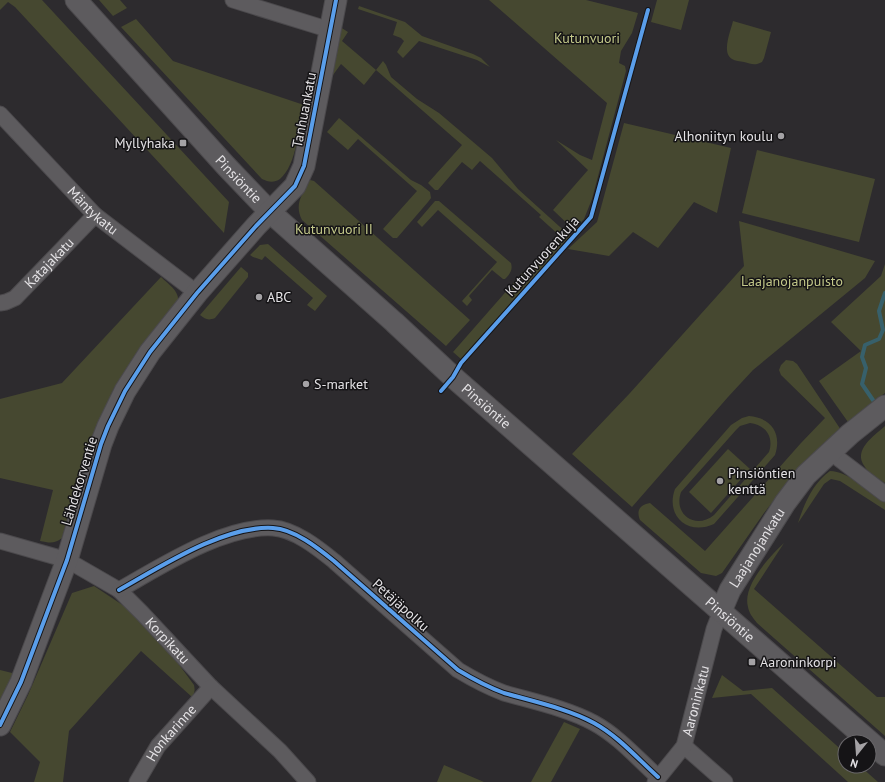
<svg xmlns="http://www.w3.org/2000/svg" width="885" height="782" font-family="'PT Sans',sans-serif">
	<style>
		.green { fill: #464830; fill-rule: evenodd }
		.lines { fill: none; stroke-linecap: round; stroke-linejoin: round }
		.stream { stroke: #37606b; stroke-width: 4 }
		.street-casing { stroke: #4b494c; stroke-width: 17 }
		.secondary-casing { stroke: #4b494c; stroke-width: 23 }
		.street { stroke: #5d5b5e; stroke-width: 15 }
		.secondary { stroke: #5d5b5e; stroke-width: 21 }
		.cycleway-casing { stroke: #151416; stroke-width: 6 }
		.cycleway { stroke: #5a9eea; stroke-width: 4 }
		.poi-dot { fill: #a4a2a5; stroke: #151416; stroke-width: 1.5 }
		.labels { text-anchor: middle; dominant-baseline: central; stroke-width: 3; stroke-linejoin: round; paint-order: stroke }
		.park-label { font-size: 14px; fill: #c4c98a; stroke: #151416 }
		.street-label { font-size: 14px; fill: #e4e2e5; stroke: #151416 }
		.poi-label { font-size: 14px; fill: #e4e2e5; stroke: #151416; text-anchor: start }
	</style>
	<rect width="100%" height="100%" fill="#2d2b2e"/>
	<g class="green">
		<polygon points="0,0 42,0 229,202 224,233 15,7 8,2 0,10"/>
		<polygon points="99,0 120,0 127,8 113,16"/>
		<polygon points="489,0 586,0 638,13 632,33 621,51 619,63 625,66 626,71 592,199 584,219 574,230 553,210 588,170 556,140 580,155 592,160 607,103"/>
		<polygon points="657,0 689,0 681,30 651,22"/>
		<polygon points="359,6 405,22 422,36 473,54 481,58 490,67 477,60 419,41 403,58 397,52 404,41 401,38 393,35 397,22 358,9"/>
		<path d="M 136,19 L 173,61 L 304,105 C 299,125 297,165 280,179 C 274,183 268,182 262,179 L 121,27 Z"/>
		<path d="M 733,21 L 771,32 L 764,58 L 762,62 C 755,66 751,64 744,62 C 740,61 735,61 732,59 C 721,53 731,30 733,21 Z"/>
		<polygon points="337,25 348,32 342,41 376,70 383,61 386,65 391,77 417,99 439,113 492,158 518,189 570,236 461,359 453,352 524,271 527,272 559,235 539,217 541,215 480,161 472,170 462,162 438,190 435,190 428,183 462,145 376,70 364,85 341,64 333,75 328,73"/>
		<polygon points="339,118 411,180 421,185 430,192 431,198 428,202 397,238 393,238 383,229 417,191 358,139 348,150 327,132"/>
		<polygon points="624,123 731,148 717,213 694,202 658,248 633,232 609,256 568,249 597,222"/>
		<polygon points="757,150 875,179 859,242 742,213"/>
		<path d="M 310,180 L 314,181 L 470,320 L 446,346 L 302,220 C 294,204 302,195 310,180 Z"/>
		<path d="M 435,201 L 439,201 L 511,263 C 513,270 510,274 505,279 L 503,279 L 492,270 L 469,296 L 472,300 L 467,306 L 462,301 L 497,262 L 438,210 L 422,227 L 417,222 Z"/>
		<polygon points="739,221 875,261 865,278 753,370 728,397 632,507 572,454 630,393 744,266"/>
		<polygon points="268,244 327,296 315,311 307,305 313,298 265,256 262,260 253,257 250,255 260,245"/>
		<polygon points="885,264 885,393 848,422 819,381 861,351 831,322 881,276"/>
		<path d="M 241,267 L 248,273 L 248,277 L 215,318 C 208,321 205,319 200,315 Z"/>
		<path d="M 161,277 C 170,286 182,292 177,306 L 114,388 L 89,445 L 62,538 C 54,544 50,543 40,541 L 53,490 L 0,478 L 0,399 L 62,383 Z"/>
		<path d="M 786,360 L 793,361 L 797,364 L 841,430 L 820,447 L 799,468 L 764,513 L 722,573 L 716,576 L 701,573 L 640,520 C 636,510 640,505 650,503 L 705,551 L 801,443 L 825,418 L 781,375 L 779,370 L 781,365 Z"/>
		<path d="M 749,416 C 772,418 782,434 775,455 L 714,524 C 688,536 665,516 675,489 L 731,425 L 742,418 ZM 750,423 C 766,425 774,437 769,452 L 714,515 C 696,530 673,515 681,492 L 736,430 L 740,426 Z"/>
		<path d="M 885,426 L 885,483 C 878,478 869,474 865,467 C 852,450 874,436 885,426 Z"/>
		<polygon points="728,449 750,469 711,513 689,492"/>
		<path d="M 830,471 C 848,471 870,492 885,502 L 885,510 L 840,481 L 831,479 L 824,484 L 798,523 C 804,504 813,483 830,471 Z"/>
		<path d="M 784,543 L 754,589 L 877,697 L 885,697 L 885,736 L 757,623 C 753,618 749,613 748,607 C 742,586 770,556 784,543 Z"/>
		<path d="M 94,586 L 130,610 L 169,651 L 194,685 C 195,690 195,692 192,697 L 141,651 L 69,731 L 63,782 L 34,782 L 40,762 L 10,732 L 28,695 L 72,593 Z"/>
		<polygon points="0,670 16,674 0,707"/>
		<polygon points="722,675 743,691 772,688 845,753 845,766 860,766 878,782 848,782 751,694 712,698"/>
		<polygon points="564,722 580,729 551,782 531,782"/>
		<polygon points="444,765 484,782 485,782 437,782"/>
	</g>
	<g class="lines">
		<polyline class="stream" points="877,406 862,384 866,368 862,357 865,345 879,339 883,330 879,311 885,293"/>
		<g class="street-casing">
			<g id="street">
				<polyline points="233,0 330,30"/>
				<path id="s1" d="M 0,114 L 95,215 L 197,293"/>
				<path id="s2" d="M 0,303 L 6,302 L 15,298 L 95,215"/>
				<polyline points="830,452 885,494"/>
				<path id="s3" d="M 0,541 L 67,560 L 119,590 L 142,613 L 211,687 L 280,751 L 308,782"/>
				<path d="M 119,590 C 160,567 224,525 273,528 C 294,529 318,548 334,561 L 458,670 C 473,679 488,687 504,693 C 532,701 569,709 594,723 C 618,736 638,759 658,777"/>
				<polyline points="684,746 725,782"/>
				<path id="s4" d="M 137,782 L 158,746 L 211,687"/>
				<path id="s5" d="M 655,782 L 684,746 L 714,629 L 721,611"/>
			</g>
		</g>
		<g class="secondary-casing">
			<g id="secondary">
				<path id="s6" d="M 76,0 L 226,166 L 270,212 L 394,322 L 453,377 L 524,439 L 885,755"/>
				<path id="s7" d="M 721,611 L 730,590 L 785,503 L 806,475 L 850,434 L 885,406"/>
				<polyline points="0,725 21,682 67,560 101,444 108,426 125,391 150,352 197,293 256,226 295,186 304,166 336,0"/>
			</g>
		</g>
		<use href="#street" class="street"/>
		<use href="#secondary" class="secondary"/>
		<g class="cycleway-casing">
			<g id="cycleway">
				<polyline points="441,391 453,377 461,363 591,217 648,10"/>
				<path d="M 119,590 C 160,567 224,525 273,528 C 294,529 318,548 334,561 L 458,670 C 473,679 488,687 504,693 C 532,701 569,709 594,723 C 618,736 638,759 658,777"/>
				<polyline points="0,725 21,682 67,560 101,444 108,426 125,391 150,352 197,293 256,226 295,186 304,166 336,0"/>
			</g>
		</g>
		<use href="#cycleway" class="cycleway"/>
	</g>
	<g class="poi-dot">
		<circle cx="781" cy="136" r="4"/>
		<rect x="179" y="139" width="8" height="8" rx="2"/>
		<circle cx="259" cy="297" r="4"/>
		<circle cx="306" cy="384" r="4"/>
		<circle cx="720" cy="481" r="4"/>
		<rect x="748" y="658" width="8" height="8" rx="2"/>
	</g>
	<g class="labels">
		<g class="park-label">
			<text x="587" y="38">Kutunvuori</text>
			<text x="334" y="229">Kutunvuori II</text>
			<text x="792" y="281">Laajanojanpuisto</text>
		</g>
		<g class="street-label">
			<text transform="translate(304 110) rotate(-79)">Tanhuankatu</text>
			<text stroke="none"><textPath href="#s6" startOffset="242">Pinsiöntie</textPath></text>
			<text stroke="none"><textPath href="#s1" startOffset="134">Mäntykatu</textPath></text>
			<text transform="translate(542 256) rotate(-48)">Kutunvuorenkuja</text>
			<text stroke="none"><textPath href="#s2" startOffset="65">Katajakatu</textPath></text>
			<text stroke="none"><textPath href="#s6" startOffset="578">Pinsiöntie</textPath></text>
			<text transform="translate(79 481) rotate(-73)">Lähdekorventie</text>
			<text stroke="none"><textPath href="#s7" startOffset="73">Laajanojankatu</textPath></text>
			<text transform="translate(401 605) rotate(42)">Petäjäpolku</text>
			<text stroke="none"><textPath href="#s6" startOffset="902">Pinsiöntie</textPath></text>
			<text stroke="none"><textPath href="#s3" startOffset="200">Korpikatu</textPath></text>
			<text stroke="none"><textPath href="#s5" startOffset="93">Aaroninkatu</textPath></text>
			<text stroke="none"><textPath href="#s4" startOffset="60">Honkarinne</textPath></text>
		</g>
		<g class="poi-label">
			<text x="773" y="136" text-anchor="end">Alhoniityn koulu</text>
			<text x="175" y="143" text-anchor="end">Myllyhaka</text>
			<text x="267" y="297">ABC</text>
			<text x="314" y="384">S-market</text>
			<text x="728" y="473">Pinsiöntien<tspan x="728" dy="16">kenttä</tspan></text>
			<text x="760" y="662">Aaroninkorpi</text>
		</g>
	</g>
	<g transform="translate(857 754) rotate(197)"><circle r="19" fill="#151416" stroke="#686669"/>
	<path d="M0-3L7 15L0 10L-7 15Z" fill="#a4a2a5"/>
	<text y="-6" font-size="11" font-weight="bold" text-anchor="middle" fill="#e4e2e5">N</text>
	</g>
</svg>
